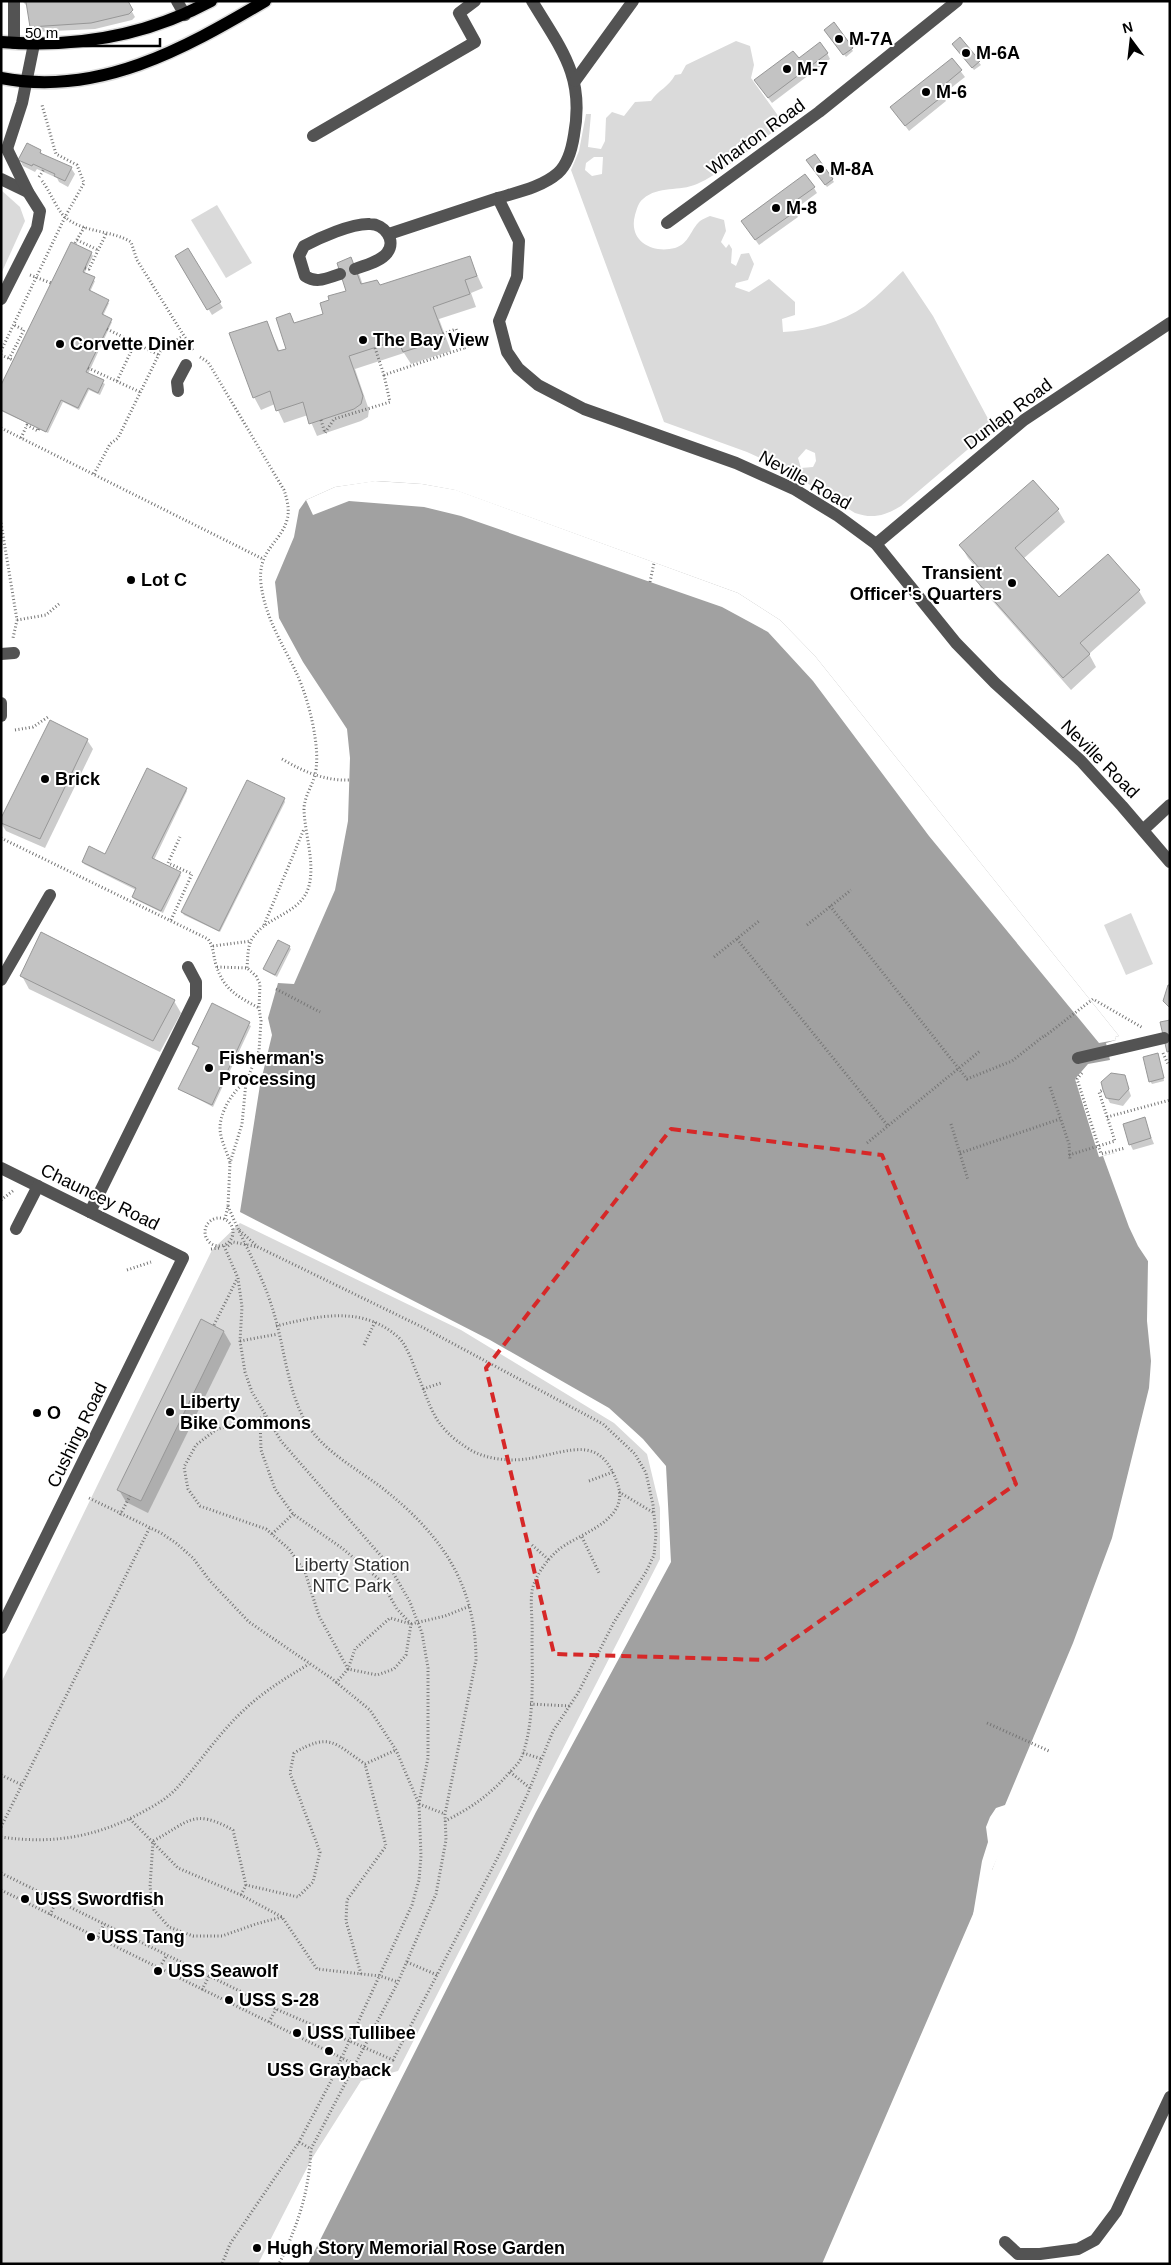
<svg xmlns="http://www.w3.org/2000/svg" width="1171" height="2265" font-family="Arial,sans-serif">
	<style>
		.green { fill: #dadada; fill-rule: evenodd }
		.water { fill: #a1a1a1 }
		.pier { fill: #fff }
		.shadow { fill: #0003 }
		.building { fill: #c3c3c3; stroke: #979797 }
		.lines { fill: none; stroke-linecap: round; stroke-linejoin: round }
		.major-casing { stroke: #dbdbdb; stroke-width: 15 }
		.path { stroke: #757575; stroke-width: 3; stroke-dasharray: 1 2.5; stroke-linecap: butt }
		.minor { stroke: #535353; stroke-width: 12 }
		.major { stroke: #000; stroke-width: 12 }
		.marked { fill: none; stroke: #d62828; stroke-width: 4; stroke-dasharray: 10 6; stroke-linejoin: round }
		.poi-dot { fill: #000; stroke: #fff; stroke-width: 2 }
		.labels { text-anchor: middle; dominant-baseline: central; stroke-width: 4; stroke-linejoin: round; paint-order: stroke }
		.poi-label { font-size: 18px; font-weight: bold; fill: #000; stroke: #fff; text-anchor: start }
		.street-label { font-size: 18px; fill: #000; stroke: #fff }
		.park-label { font-size: 18px; fill: #313131; stroke: #fff }
	</style>
	<rect width="100%" height="100%" fill="#fff"/>
	<g class="green">
		<path d="M 736,41 L 750,46 L 754,65 L 751,78 L 784,124 C 758,142 726,171 697,184 C 679,192 659,185 643,199 C 638,203 637,209 635,215 C 628,241 652,254 675,248 C 690,243 690,230 700,221 C 703,219 707,217 710,216 L 724,220 L 726,231 L 721,242 L 726,248 L 729,244 L 732,249 L 731,263 L 736,266 L 741,254 L 749,253 L 754,264 L 748,280 L 736,283 L 735,287 L 749,292 L 769,279 L 795,302 L 795,315 L 782,319 L 783,332 C 810,331 842,322 865,306 C 878,296 890,283 903,271 L 933,316 L 993,428 L 901,506 C 885,516 872,519 855,513 L 786,470 L 747,452 L 664,422 L 571,170 L 579,151 L 586,114 L 591,114 L 588,147 L 601,149 L 605,141 L 606,118 L 612,112 L 624,116 L 635,102 L 651,101 C 658,90 669,87 675,75 L 681,74 L 686,65 ZM 594,157 L 603,157 L 602,174 L 592,176 L 585,170 L 586,163 ZM 806,449 L 815,453 L 816,461 L 813,467 L 801,468 L 798,458 Z"/>
		<polygon points="1,190 20,207 25,221 1,274"/>
		<polygon points="217,205 252,263 226,278 191,220"/>
		<polygon points="1131,913 1153,964 1126,975 1104,925"/>
		<polygon points="240,1223 461,1330 614,1423 647,1454 660,1508 660,1559 398,2071 361,2081 311,2160 258,2264 1,2264 1,1683 212,1250"/>
	</g>
	<polygon class="water" points="377,481 422,484 455,490 738,593 780,620 815,656 1119,1036 1115,1037 1116,1040 1106,1043 1110,1060 1088,1064 1075,1079 1099,1157 1115,1153 1148,1261 1156,1369 1127,1522 992,1870 822,2264 308,2264 536,1812 671,1562 666,1466 643,1439 609,1408 490,1340 240,1212 260,1085 272,1035 268,1018 278,983 294,984 335,890 348,821 350,758 347,729 303,662 279,618 275,582 294,537 299,510 306,500 335,487"/>
	<g class="pier">
		<polygon points="375,481 422,484 456,490 738,593 780,620 815,656 1119,1036 1115,1037 1116,1040 1099,1043 929,836 813,681 768,632 722,607 461,516 424,507 349,501 313,515 306,500 335,487"/>
		<polygon points="1115,1153 1118,1153 1129,1176 1151,1260 1158,1313 1158,1369 1147,1444 1129,1523 1044,1752 992,1870 993,1876 971,1927 982,1861 988,1842 986,1827 990,1817 996,1808 1005,1805 1073,1643 1112,1538 1149,1388 1151,1361 1147,1321 1148,1261 1138,1246 1129,1227 1103,1156"/>
	</g>
	<g class="shadow">
		<polygon points="22,1 126,1 135,17 132,20 95,29 34,32 31,26 28,7"/>
		<polygon points="834,24 853,51 846,57 827,32"/>
		<polygon points="960,39 981,65 974,70 955,47"/>
		<polygon points="827,53 830,59 772,103 759,86 798,60"/>
		<polygon points="952,60 965,77 942,95 946,101 909,131 892,108"/>
		<polygon points="40,150 43,156 71,168 75,174 68,187 59,182 57,178 37,169 35,172 23,166 20,160"/>
		<polygon points="809,163 832,179 834,182 827,187"/>
		<polygon points="814,188 817,193 794,210 798,217 759,245 746,227"/>
		<polygon points="188,250 223,308 212,315 177,256"/>
		<polygon points="91,253 93,256 84,274 95,281 90,292 109,303 103,316 112,322 88,374 105,384 100,395 89,390 79,410 63,402 48,433 1,411 1,388"/>
		<polygon points="469,257 483,288 471,293 476,307 439,319 451,351 411,364 404,353 355,369 369,410 368,417 361,421 317,436 308,415 284,423 275,404 261,410 254,397 267,323 280,352 288,350 289,314 295,324 325,315 347,292 358,271 363,285 379,286"/>
		<polygon points="1058,510 1065,522 1023,559 1059,599 1108,556 1139,591 1146,603 1089,654 1096,667 1071,690 981,588 974,576 979,571 968,558 961,546"/>
		<polygon points="87,740 93,749 45,848 6,831 1,823"/>
		<polygon points="186,789 187,791 154,860 181,875 163,913 134,899 133,897 136,890 84,864 83,862 105,855"/>
		<polygon points="284,799 285,802 220,932 184,915 182,912"/>
		<polygon points="289,947 291,949 277,977 266,971 264,969"/>
		<polygon points="22,976 174,1001 181,1013 160,1052 29,989"/>
		<polygon points="213,1005 251,1026 213,1107 179,1089 199,1049 193,1044"/>
		<polygon points="1159,1057 1164,1081 1152,1084 1150,1081"/>
		<polygon points="1124,1076 1131,1096 1123,1106 1110,1103 1107,1097"/>
		<polygon points="1144,1119 1154,1144 1133,1150 1130,1144"/>
		<polygon points="224,1332 231,1344 148,1513 126,1502 119,1490"/>
	</g>
	<g class="building">
		<polygon points="21,1 128,1 133,10 129,14 91,23 30,27 26,2"/>
		<polygon points="834,22 853,48 843,55 824,30"/>
		<polygon points="960,37 980,61 972,68 952,44"/>
		<polygon points="820,42 828,53 768,98 754,80 793,51 799,58"/>
		<polygon points="952,58 962,70 939,89 944,95 905,126 890,107"/>
		<polygon points="27,143 41,150 40,153 72,167 65,181 54,176 55,174 33,164 32,166 18,160"/>
		<polygon points="815,154 833,179 825,185 806,160"/>
		<polygon points="805,174 815,187 791,204 796,211 755,240 741,221"/>
		<polygon points="71,242 92,252 83,272 95,277 89,290 109,300 102,314 112,319 86,372 104,380 98,393 88,388 78,408 61,400 46,432 1,410 1,385"/>
		<polygon points="188,248 221,302 207,310 175,256"/>
		<polygon points="470,256 477,276 465,280 470,294 433,307 445,339 403,352 398,340 349,356 363,396 361,404 354,409 309,424 303,402 276,411 270,391 253,398 229,333 267,321 278,351 286,349 276,318 290,313 294,323 323,314 320,303 329,300 328,296 346,291 337,263 351,257 361,284 377,280 380,285"/>
		<polygon points="1033,480 1059,509 1015,548 1059,597 1108,554 1140,590 1080,643 1090,654 1063,678 972,576 980,569 959,545"/>
		<polygon points="50,720 88,739 40,839 1,823 1,818"/>
		<polygon points="147,768 187,788 152,858 181,872 161,911 132,897 136,888 82,862 89,846 105,854"/>
		<polygon points="247,780 285,798 219,931 181,912"/>
		<polygon points="41,932 175,1000 153,1041 20,976"/>
		<polygon points="278,940 290,946 275,975 263,969"/>
		<polygon points="1168,985 1170,985 1170,1008 1163,1001"/>
		<polygon points="212,1003 250,1022 212,1105 178,1089 199,1047 192,1044"/>
		<polygon points="1170,1020 1170,1051 1167,1052 1160,1022"/>
		<polygon points="1158,1053 1164,1078 1149,1082 1143,1057"/>
		<polygon points="1111,1073 1125,1075 1129,1089 1119,1100 1106,1098 1103,1090 1101,1082"/>
		<polygon points="1145,1117 1151,1138 1129,1145 1123,1124"/>
		<polygon points="201,1319 224,1331 141,1501 117,1490"/>
	</g>
	<g class="lines">
		<g class="major-casing">
			<g id="major">
				<path d="M 1,42 C 74,48 146,36 211,1"/>
				<path d="M 1,78 C 98,97 184,49 265,1"/>
			</g>
		</g>
		<g class="path">
			<polyline points="39,177 44,169"/>
			<path d="M 42,181 C 50,191 57,210 65,217 C 83,233 112,230 131,242 L 137,260 L 194,352"/>
			<polyline points="77,240 98,250"/>
			<polyline points="75,243 85,226"/>
			<polyline points="85,268 89,269 106,234"/>
			<polyline points="30,275 51,283"/>
			<polyline points="107,329 159,355"/>
			<polyline points="443,334 456,329 464,348 489,339"/>
			<polyline points="375,348 384,375 464,348"/>
			<polyline points="1,351 65,217 84,183 77,165 56,154 42,105"/>
			<polyline points="1,355 13,360"/>
			<path d="M 200,357 L 208,362 L 284,490 C 287,499 290,510 287,520 C 280,544 257,550 261,584 C 265,617 282,643 296,672 C 305,691 312,716 315,737 C 317,750 318,766 314,778 C 310,790 304,798 304,810 C 305,835 315,862 309,886 C 301,914 269,915 254,936 C 247,945 248,957 247,968"/>
			<polyline points="9,359 24,330 14,325"/>
			<polyline points="88,368 140,392"/>
			<polyline points="117,381 135,343"/>
			<polyline points="321,420 325,433 334,419 390,402 384,375"/>
			<polyline points="1,428 263,559"/>
			<polyline points="21,438 27,425 38,431 39,428"/>
			<polyline points="94,474 110,444 118,438 161,350 183,336"/>
			<polyline points="1,523 17,620 13,638"/>
			<polyline points="650,582 654,563"/>
			<polyline points="17,620 46,615 59,604"/>
			<polyline points="15,730 33,727 48,717"/>
			<path d="M 282,759 C 304,772 325,781 350,780"/>
			<path d="M 1,838 L 208,939 C 214,947 213,955 216,965 C 224,990 237,996 259,1008"/>
			<polyline points="830,906 967,1079 1012,1061 1045,1035"/>
			<polyline points="171,920 192,874 168,863 180,837"/>
			<polyline points="264,925 304,829"/>
			<polyline points="807,925 851,890"/>
			<polyline points="737,939 888,1126"/>
			<polyline points="213,946 251,941"/>
			<polyline points="714,957 759,921"/>
			<polyline points="217,967 247,968 256,976 260,984 259,1008 261,1021 259,1051 246,1082 242,1124 230,1163 228,1206 225,1219"/>
			<polyline points="276,989 320,1012"/>
			<polyline points="1045,1036 1093,999 1143,1028"/>
			<polyline points="1163,1053 1168,1064"/>
			<polyline points="1082,1073 1077,1079 1101,1154 1125,1148"/>
			<polyline points="1050,1087 1069,1144 1070,1160"/>
			<polyline points="1107,1117 1170,1100"/>
			<polyline points="951,1124 968,1180"/>
			<polyline points="867,1143 980,1051"/>
			<polyline points="960,1153 1060,1119"/>
			<polyline points="1069,1155 1115,1141 1099,1092 1103,1090"/>
			<path d="M 230,1162 C 227,1152 220,1139 220,1128 C 220,1112 233,1090 246,1082"/>
			<polyline points="1,1200 14,1190"/>
			<path d="M 228,1206 C 242,1240 261,1272 272,1307 C 284,1343 286,1383 303,1417 C 319,1449 353,1466 381,1487 C 440,1533 476,1583 476,1660 L 445,1814 L 446,1840 L 436,1894 L 398,1982 L 311,2149 C 309,2192 298,2225 279,2264"/>
			<circle cx="219" cy="1232" r="14"/>
			<polyline points="224,1246 238,1278 242,1307 240,1341 245,1372 252,1392 281,1441 388,1564 410,1602 422,1633 428,1668 428,1758 419,1803"/>
			<polyline points="228,1246 233,1242 258,1247"/>
			<polyline points="211,1249 220,1248"/>
			<polyline points="127,1270 151,1262"/>
			<polyline points="214,1325 237,1279"/>
			<path d="M 276,1326 C 318,1316 362,1305 398,1337 C 406,1344 412,1361 416,1371 C 432,1408 432,1426 469,1449 C 486,1460 513,1462 532,1458 C 572,1451 601,1434 618,1485 C 630,1522 576,1534 557,1551 C 546,1561 535,1576 532,1591 C 530,1605 533,1623 532,1638 C 532,1674 535,1722 522,1756 C 520,1762 514,1768 509,1773 C 490,1795 471,1808 445,1821"/>
			<polyline points="240,1341 278,1334"/>
			<polyline points="364,1345 375,1322"/>
			<polyline points="423,1389 441,1383"/>
			<polyline points="260,1419 261,1450 275,1489 293,1514 342,1548 381,1581 397,1609 411,1624 406,1655 394,1669 377,1675 348,1669 319,1616 305,1572 289,1549 266,1529 200,1506 188,1489 184,1467 196,1445 217,1429 265,1417"/>
			<polyline points="589,1481 613,1472"/>
			<polyline points="619,1492 654,1513"/>
			<polyline points="89,1498 161,1533 176,1543 193,1558 210,1581 249,1622 331,1678 370,1710 396,1750 419,1804 421,1856 419,1880 412,1905 331,2081 299,2142 230,2244 222,2264"/>
			<polyline points="120,1515 130,1496"/>
			<polyline points="272,1534 293,1514"/>
			<polyline points="582,1537 599,1573"/>
			<polyline points="532,1545 549,1560"/>
			<polyline points="336,1683 348,1669 355,1649 390,1618 411,1624 445,1616 470,1606"/>
			<polyline points="530,1704 570,1706"/>
			<polyline points="987,1723 1049,1751"/>
			<polyline points="523,1753 542,1759"/>
			<polyline points="510,1772 530,1788"/>
			<polyline points="1,1775 22,1785"/>
			<polyline points="419,1804 445,1814"/>
			<polyline points="130,1819 178,1868 241,1895 282,1917 317,1969 380,1976 398,1982"/>
			<polyline points="1,1827 150,1527"/>
			<path d="M 1,1837 C 51,1844 92,1838 137,1815 C 150,1808 164,1801 175,1790 C 199,1764 218,1734 244,1710 C 264,1691 286,1678 309,1664"/>
			<polyline points="1,1873 276,2009 393,2060 501,1851 528,1793 553,1731 578,1693 614,1622 646,1572 654,1555 656,1534 653,1505 646,1473 635,1454 603,1424 422,1327 258,1247 238,1229"/>
			<polyline points="1,1890 356,2065"/>
			<polyline points="241,1895 246,1885"/>
			<polyline points="50,1915 57,1900"/>
			<path d="M 282,1917 L 256,1924 L 222,1936 L 193,1936 L 169,1927 L 154,1910 L 150,1887 L 153,1841 C 188,1823 192,1807 233,1830 L 246,1885 L 298,1897 L 313,1882 L 320,1852 L 290,1773 L 294,1753 C 330,1732 334,1743 365,1764 L 396,1750"/>
			<polyline points="98,1937 104,1924"/>
			<polyline points="407,1962 437,1975"/>
			<polyline points="160,1967 167,1955"/>
			<polyline points="361,1974 346,1921 347,1900 386,1846 365,1764"/>
			<polyline points="202,1990 209,1976"/>
			<polyline points="269,2022 276,2009"/>
			<polyline points="299,2142 311,2149"/>
		</g>
		<g class="minor">
			<polyline points="177,1 185,15"/>
			<path d="M 532,1 C 561,49 585,76 574,135 C 572,148 568,164 558,173 C 542,187 518,192 498,198 L 519,241 L 517,277 L 499,321 L 507,352 L 518,368 L 538,385 L 584,409 L 736,463 L 794,489 L 838,516 L 876,544 L 956,643 L 995,683 L 1081,761 L 1122,806 L 1170,862"/>
			<polyline points="14,43 14,1"/>
			<polyline points="575,81 633,1"/>
			<polyline points="313,136 475,42 459,13 475,1"/>
			<polyline points="7,149 22,103 34,44"/>
			<polyline points="1,179 28,192"/>
			<polyline points="667,223 819,112 957,1"/>
			<polyline points="389,234 498,198"/>
			<path d="M 340,274 C 327,278 317,284 305,276 L 299,256 L 304,246 C 319,238 352,223 370,224 C 384,224 397,240 387,253 C 380,262 365,265 355,269"/>
			<polyline points="1,299 37,228 40,211 28,192 7,149"/>
			<polyline points="178,391 177,382 186,365"/>
			<polyline points="876,544 1024,420 1170,323"/>
			<polyline points="1,654 14,653"/>
			<polyline points="1,703 1,716"/>
			<polyline points="1143,830 1170,805"/>
			<polyline points="1,980 50,895"/>
			<polyline points="1078,1058 1164,1038"/>
			<polyline points="1,1168 183,1258 1,1628"/>
			<polyline points="90,1212 196,997 196,982 188,967"/>
			<polyline points="16,1229 38,1186"/>
			<polyline points="1005,2242 1018,2254 1040,2254 1078,2249 1095,2240 1116,2212 1170,2097"/>
		</g>
		<use href="#major" class="major"/>
	</g>
	<path class="marked" d="M 671,1129 L 882,1155 L 1016,1484 L 764,1660 L 554,1654 L 486,1368 Z"/>
	<g class="poi-dot">
		<circle cx="839" cy="39" r="5"/>
		<circle cx="966" cy="53" r="5"/>
		<circle cx="787" cy="69" r="5"/>
		<circle cx="926" cy="92" r="5"/>
		<circle cx="820" cy="169" r="5"/>
		<circle cx="776" cy="208" r="5"/>
		<circle cx="363" cy="340" r="5"/>
		<circle cx="60" cy="344" r="5"/>
		<circle cx="131" cy="580" r="5"/>
		<circle cx="1012" cy="583" r="5"/>
		<circle cx="45" cy="779" r="5"/>
		<circle cx="209" cy="1068" r="5"/>
		<circle cx="170" cy="1412" r="5"/>
		<circle cx="37" cy="1413" r="5"/>
		<circle cx="25" cy="1899" r="5"/>
		<circle cx="91" cy="1937" r="5"/>
		<circle cx="158" cy="1971" r="5"/>
		<circle cx="229" cy="2000" r="5"/>
		<circle cx="297" cy="2033" r="5"/>
		<circle cx="329" cy="2051" r="5"/>
		<circle cx="257" cy="2248" r="5"/>
	</g>
	<g class="labels">
		<g class="poi-label">
			<text x="849" y="39">M-7A</text>
			<text x="976" y="53">M-6A</text>
			<text x="797" y="69">M-7</text>
			<text x="936" y="92">M-6</text>
			<text x="830" y="169">M-8A</text>
			<text x="786" y="208">M-8</text>
			<text x="373" y="340">The Bay View</text>
			<text x="70" y="344">Corvette Diner</text>
			<text x="1002" y="573" text-anchor="end">Transient<tspan x="1002" dy="21">Officer's Quarters</tspan></text>
			<text x="141" y="580">Lot C</text>
			<text x="55" y="779">Brick</text>
			<text x="219" y="1058">Fisherman's<tspan x="219" dy="21">Processing</tspan></text>
			<text x="180" y="1402">Liberty<tspan x="180" dy="21">Bike Commons</tspan></text>
			<text x="47" y="1413">O</text>
			<text x="35" y="1899">USS Swordfish</text>
			<text x="101" y="1937">USS Tang</text>
			<text x="168" y="1971">USS Seawolf</text>
			<text x="239" y="2000">USS S-28</text>
			<text x="307" y="2033">USS Tullibee</text>
			<text x="329" y="2070" text-anchor="middle">USS Grayback</text>
			<text x="267" y="2248">Hugh Story Memorial Rose Garden</text>
		</g>
		<g class="street-label">
			<text transform="translate(756 137) rotate(-36)">Wharton Road</text>
			<text transform="translate(1008 414) rotate(-37)">Dunlap Road</text>
			<text transform="translate(805 480) rotate(29)">Neville Road</text>
			<text transform="translate(1100 759) rotate(45)">Neville Road</text>
			<text transform="translate(100 1197) rotate(26)">Chauncey Road</text>
			<text transform="translate(77 1435) rotate(-64)">Cushing Road</text>
		</g>
		<g class="park-label">
			<text x="352" y="1565">Liberty Station<tspan x="352" dy="21">NTC Park</tspan></text>
		</g>
	</g>
	<rect width="1171" height="2265" fill="none" stroke="#000000" stroke-width="5"/>
	<g transform="translate(1131 40) rotate(345)" stroke="#ffffff" stroke-width="4" paint-order="stroke">
	<path d="M0-4L9 19L0 12L-9 19Z" fill="#000000"/>
	<text y="-8" font-size="14" font-weight="bold" text-anchor="middle" fill="#000000">N</text>
	</g>
	<path d="M18 38v8h142v-8" fill="none" stroke="#000000" stroke-width="2.5"/>
	<text x="25" y="38" font-size="15" fill="#000000" stroke="#ffffff" stroke-width="4" paint-order="stroke">50 m</text>
</svg>
